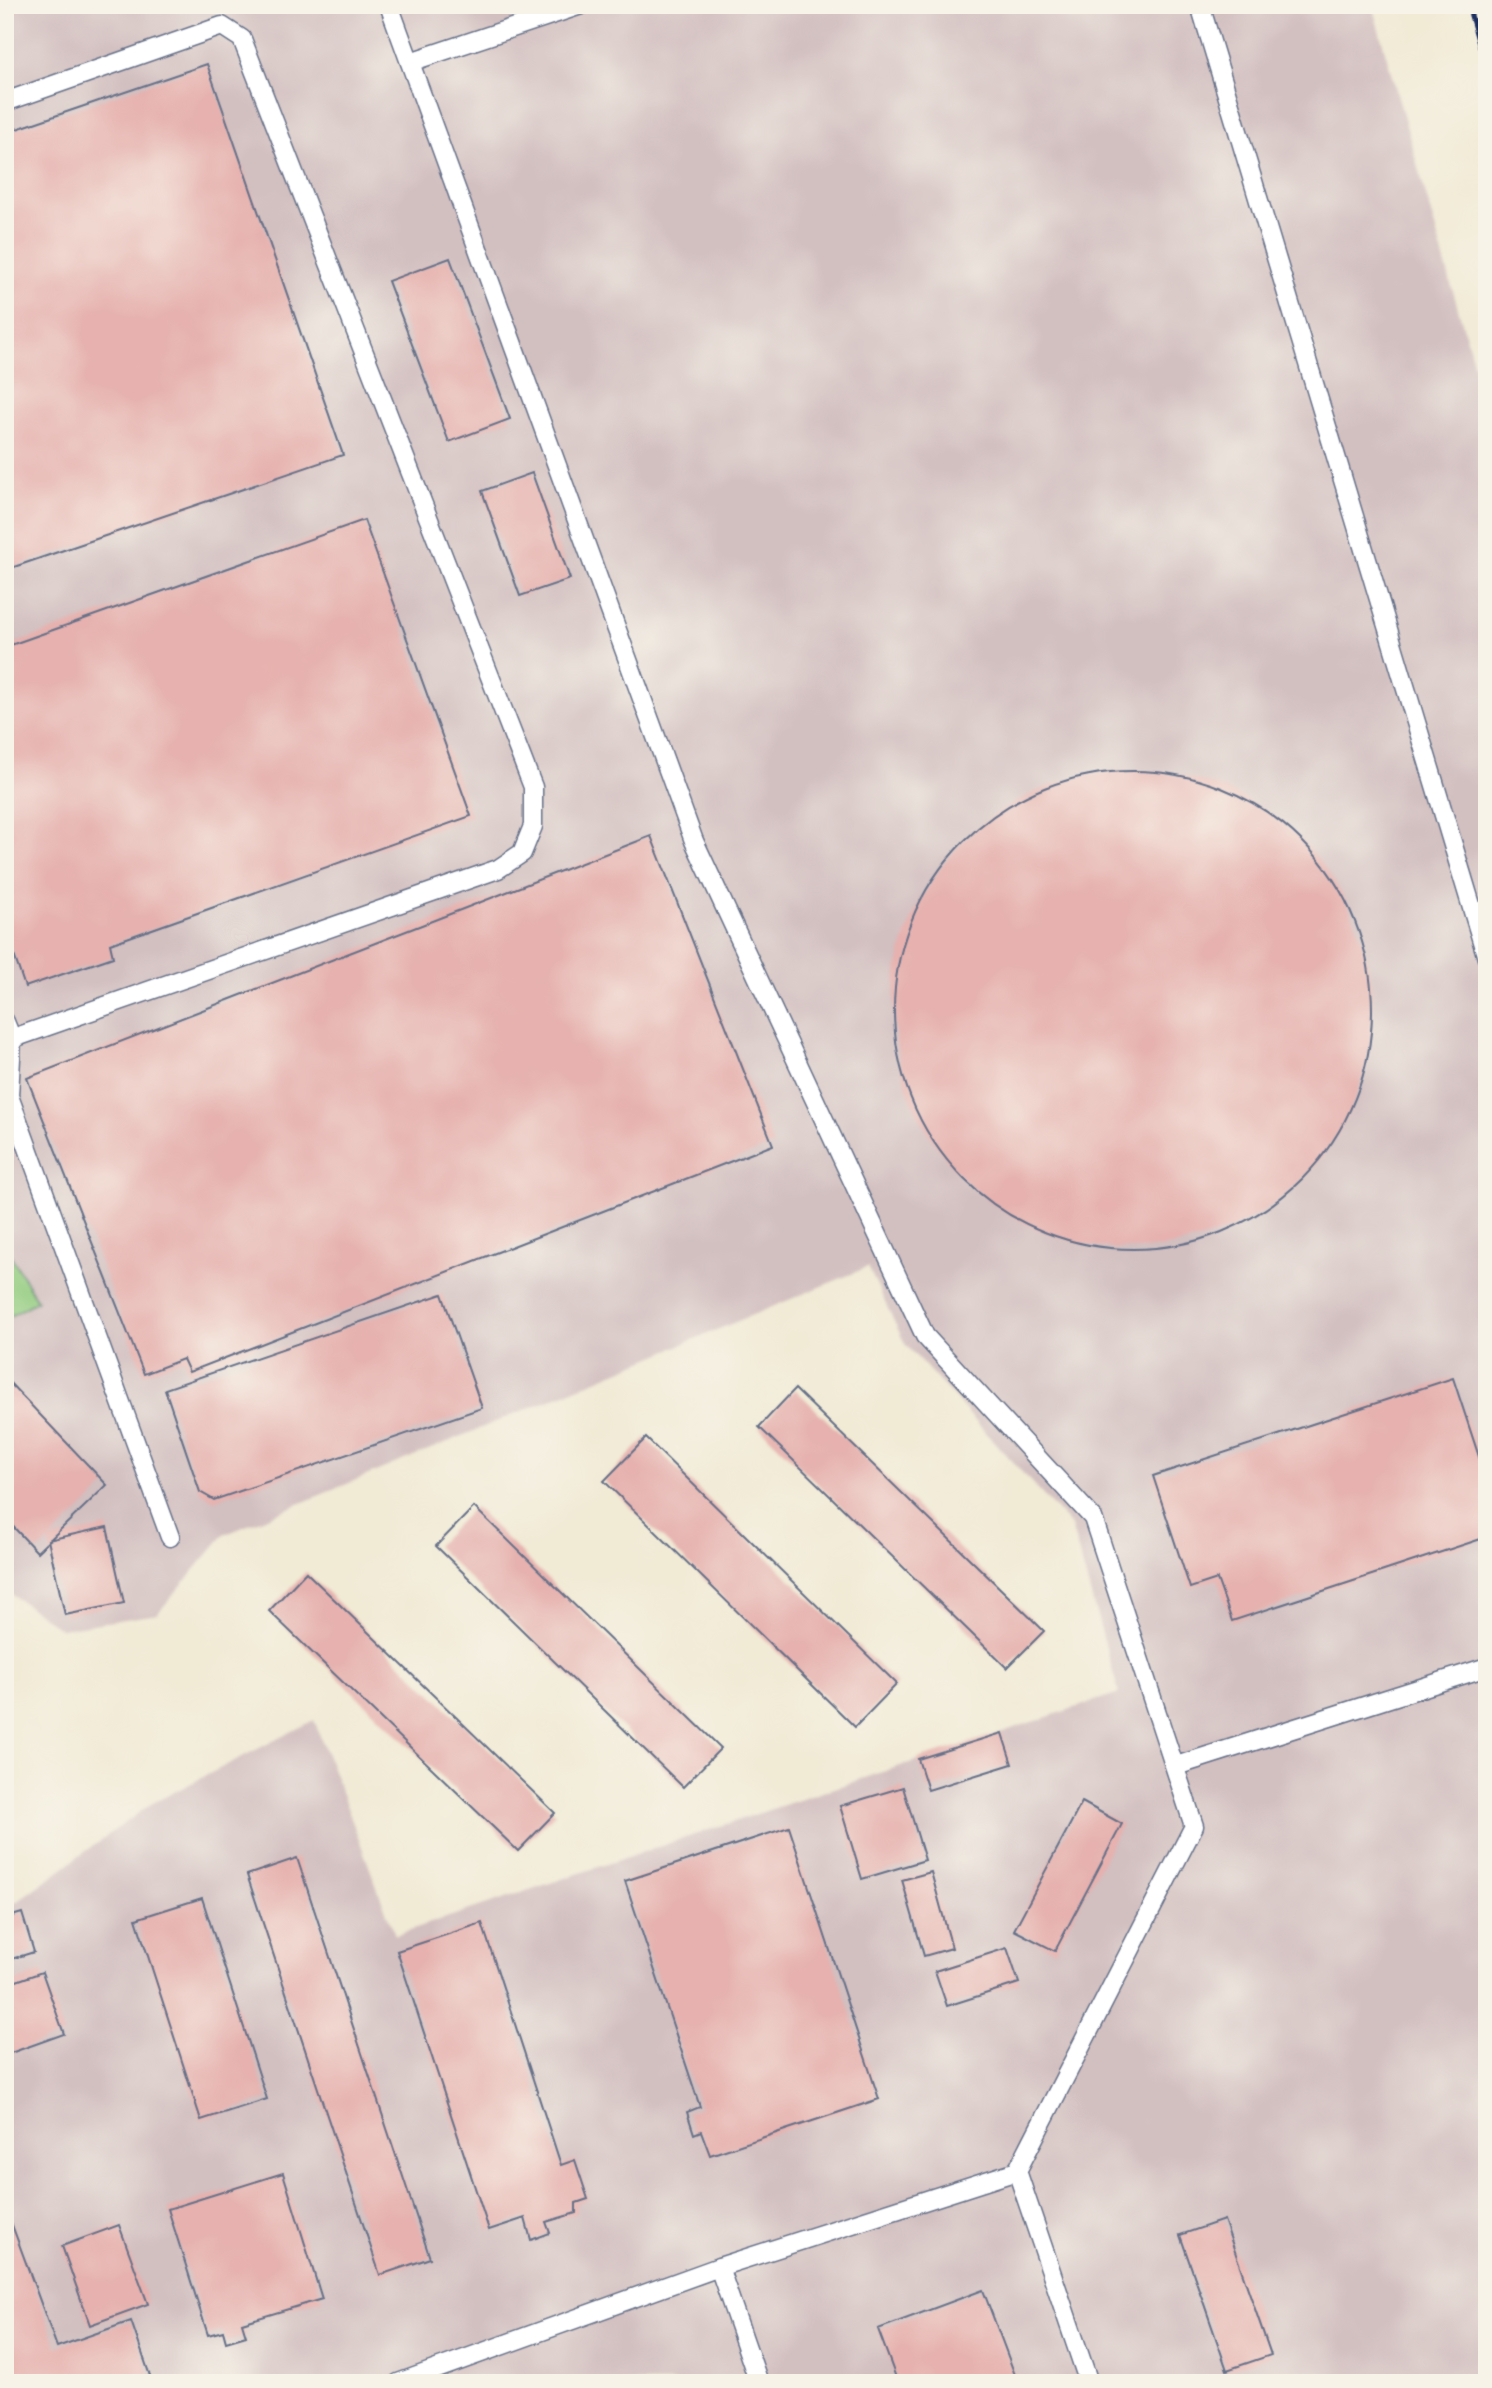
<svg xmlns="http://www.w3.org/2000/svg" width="1492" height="2388" font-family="'Comic Neue',sans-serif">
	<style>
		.industrial { fill: #d2bfc0 }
		.green { fill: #93cc80; stroke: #577e6f; stroke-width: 2 }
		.building { fill: #e6b1ae }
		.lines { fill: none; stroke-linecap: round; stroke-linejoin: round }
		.service-casing { stroke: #667088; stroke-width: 21 }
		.service { stroke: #fff; stroke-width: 18 }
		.rail { stroke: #1b2f5e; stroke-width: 5 }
	</style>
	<rect width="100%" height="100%" fill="#f7f3e8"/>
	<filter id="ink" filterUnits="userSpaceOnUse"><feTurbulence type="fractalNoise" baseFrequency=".0143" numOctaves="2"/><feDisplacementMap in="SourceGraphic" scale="14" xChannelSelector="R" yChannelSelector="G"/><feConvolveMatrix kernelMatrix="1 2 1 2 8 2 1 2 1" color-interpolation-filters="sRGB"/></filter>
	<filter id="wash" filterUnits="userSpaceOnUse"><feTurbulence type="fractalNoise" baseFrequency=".00686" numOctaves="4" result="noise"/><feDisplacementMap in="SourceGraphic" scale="28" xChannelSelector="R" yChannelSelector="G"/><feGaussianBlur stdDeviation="1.57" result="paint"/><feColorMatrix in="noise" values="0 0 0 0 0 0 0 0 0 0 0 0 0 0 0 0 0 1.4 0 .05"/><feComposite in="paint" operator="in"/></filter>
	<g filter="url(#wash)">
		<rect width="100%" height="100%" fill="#f1ead5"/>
		<polygon class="industrial" points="5,5 1372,5 1487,411 1487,2383 5,2383 5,1910 151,1804 314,1720 395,1935 1119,1693 1071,1526 905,1344 868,1267 224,1535 157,1614 61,1629 5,1590"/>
		<polygon class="green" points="5,1246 37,1301 5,1319"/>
		<g id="blocks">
			<g class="building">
				<polygon points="207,64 343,455 5,570 5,133"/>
				<polygon points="450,258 510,419 449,442 388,281"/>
				<polygon points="532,473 570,579 520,596 482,491"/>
				<polygon points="364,520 471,816 110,944 113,957 25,987 5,929 5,647"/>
				<circle cx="1133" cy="1010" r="239"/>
				<polygon points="651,836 773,1145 189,1372 183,1359 144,1374 27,1078"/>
				<polygon points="442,1294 482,1408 214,1500 200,1492 165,1389"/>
				<polygon points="5,1378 107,1485 37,1552 5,1518"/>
				<polygon points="1453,1378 1487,1481 1487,1537 1232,1621 1217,1579 1190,1588 1153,1476"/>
				<polygon points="795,1389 1044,1631 1007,1668 759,1427"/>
				<polygon points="646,1438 897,1684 855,1727 604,1481"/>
				<polygon points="474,1507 721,1748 683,1787 436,1546"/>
				<polygon points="107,1527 124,1603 65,1615 48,1540"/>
				<polygon points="306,1572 555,1813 518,1851 269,1611"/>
				<polygon points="1002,1733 1012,1764 928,1790 918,1759"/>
				<polygon points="903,1787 925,1860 862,1879 840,1806"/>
				<polygon points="1082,1802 1122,1824 1055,1951 1014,1930"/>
				<polygon points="789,1827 879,2099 710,2155 701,2131 694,2134 687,2112 700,2107 625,1881"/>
				<polygon points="297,1858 430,2258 380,2275 247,1875"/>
				<polygon points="931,1872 952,1948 924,1956 902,1880"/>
				<polygon points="202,1898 267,2099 201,2120 136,1919"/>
				<polygon points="22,1913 34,1952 5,1961 5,1918"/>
				<polygon points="482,1923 561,2165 575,2160 588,2199 576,2203 576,2213 546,2222 550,2233 531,2240 525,2218 489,2230 397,1951"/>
				<polygon points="1007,1948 1019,1983 947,2006 935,1971"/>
				<polygon points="42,1972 64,2034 5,2055 5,1985"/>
				<polygon points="283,2173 322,2299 242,2323 246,2336 226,2342 223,2331 208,2335 168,2209"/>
				<polygon points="5,2206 57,2347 131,2321 150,2376 133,2383 5,2383"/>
				<polygon points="1224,2220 1271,2355 1227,2370 1180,2235"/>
				<polygon points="119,2225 148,2304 90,2325 62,2246"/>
				<polygon points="983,2290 1018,2383 898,2383 878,2329"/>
			</g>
		</g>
	</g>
	<g filter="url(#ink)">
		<use href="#blocks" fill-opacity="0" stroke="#667088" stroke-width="2"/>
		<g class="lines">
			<g class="service-casing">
				<g id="service">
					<polyline points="389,5 694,841 925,1336 1093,1518 1194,1826 1017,2171 719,2267 398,2383"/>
					<polyline points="1200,5 1487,958"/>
					<polyline points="410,62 581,5"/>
					<polyline points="5,102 222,26 242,39 533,787 533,826 522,853 498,869 5,1041"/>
					<polyline points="5,1022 12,1039 9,1096 170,1537"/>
					<polyline points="1176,1766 1487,1667"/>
					<polyline points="1017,2171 1089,2383"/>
					<polyline points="719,2267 759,2383"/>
				</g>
			</g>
			<use href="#service" class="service"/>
			<polyline class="rail" points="1468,5 1487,72"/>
		</g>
	</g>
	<rect width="1492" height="2388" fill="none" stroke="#f7f3e8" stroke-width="28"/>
</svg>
